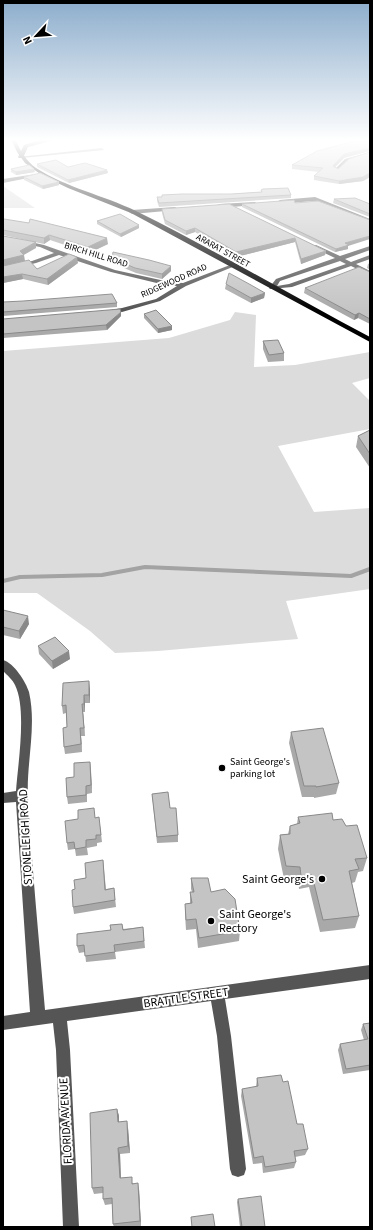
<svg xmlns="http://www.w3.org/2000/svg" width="373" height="1230" font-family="'Source Sans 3',sans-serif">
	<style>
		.green { fill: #dcdcdc }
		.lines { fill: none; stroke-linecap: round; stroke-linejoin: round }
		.stream { stroke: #a3a3a3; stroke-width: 4 }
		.minor { fill: #555; fill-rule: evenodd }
		.major { fill: #000; fill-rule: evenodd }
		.highway { fill: #000; fill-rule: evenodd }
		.wall { fill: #a9a9a9 }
		.shaded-wall { fill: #898989 }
		.building { fill: #c4c4c4; stroke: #898989 }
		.poi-dot { fill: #000; stroke: #fff; stroke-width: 1.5 }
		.labels { text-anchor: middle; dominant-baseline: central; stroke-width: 4; stroke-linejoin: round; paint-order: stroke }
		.far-street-label { font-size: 9px; fill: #000; stroke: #fff }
		.poi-label { font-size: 10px; fill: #000; stroke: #fff; text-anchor: start }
		.near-street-label { font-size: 12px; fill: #000; stroke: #fff }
		.near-poi-label { font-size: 12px; fill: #000; stroke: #fff; text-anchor: end }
	</style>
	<rect width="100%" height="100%" fill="#fff"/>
	<g class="green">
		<polygon points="3,186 35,208 3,208"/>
		<polygon points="235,312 256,315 254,367 295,365 370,352 370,378 352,383 370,401 370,429 278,446 314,512 370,508 370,589 286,601 298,639 158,651 115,653 90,631 37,593 3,593 3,351 169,338 230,320"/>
	</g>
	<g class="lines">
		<polyline class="stream" points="3,581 20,577 102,575 145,567 351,576 370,569"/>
		<g class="minor">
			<polygon points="102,148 104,150 21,158 19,157"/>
			<polygon points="370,152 370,154 348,161 338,171 334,170 345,159"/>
			<polygon points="36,174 38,174 38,176 3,183 3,179"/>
			<polygon points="315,197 370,219 370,223 314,201 280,204 277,202 280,200"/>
			<polygon points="255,202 258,204 257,205 219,208 216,206 219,204"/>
			<polygon points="175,207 177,208 177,210 132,214 129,212 132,210"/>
			<polygon points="3,236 44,245 115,270 165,281 183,283 230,265 235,266 186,286 160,301 122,312 107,314 104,312 105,311 122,308 156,299 177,286 165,285 111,272 59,255 36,263 3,271 3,267 32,261 54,253 40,247 3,240"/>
			<path d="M 312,245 L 316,245 L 340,256 L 370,246 L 370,250 L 345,259 L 351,262 L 370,255 L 370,259 L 356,264 L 370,271 L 370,275 L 351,266 L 292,287 L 270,289 L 269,288 L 276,279 L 335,258 L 312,247 ZM 340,261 L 346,264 L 289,284 L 277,286 L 280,281 Z"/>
			<path d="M 3,660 C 14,663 26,682 29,692 C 37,727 26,763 28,798 C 32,869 39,939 45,1010 L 370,965 L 370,979 L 225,999 L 231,1036 L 246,1169 L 244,1175 L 238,1177 L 232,1175 L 230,1169 L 217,1036 L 211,1001 L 67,1021 L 70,1050 L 79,1227 L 63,1227 L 56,1050 L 53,1023 L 3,1030 L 3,1016 L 30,1012 L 16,802 L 3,803 L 3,793 L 16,791 C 18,763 27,709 15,685 C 13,680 7,675 3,671 Z"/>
		</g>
		<path class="major" d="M 11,139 L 15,139 C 20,150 26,161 36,168 C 67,188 103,195 136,211 C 215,250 292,296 370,337 L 370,342 L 131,213 L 68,188 L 43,176 L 25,163 L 17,152 Z"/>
		<polygon class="highway" points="43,139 58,139 28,147 23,158 19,158 18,157 24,145"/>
	</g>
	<g class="wall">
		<polygon points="370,152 370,177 363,181 339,184 314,180 314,176 319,172 292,169 292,165 344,158 335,167 338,169"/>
		<polygon points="37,164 68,167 107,170 108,173 69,183 37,167"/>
		<polygon points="11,169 35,172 16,175 11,172"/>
		<polygon points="24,177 59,185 43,189 24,180"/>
		<polygon points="261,190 291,195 291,198 159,207 157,201 157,197 162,197 162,195 231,194 261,192"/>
		<polygon points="334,199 370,204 370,217 333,203"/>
		<polygon points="295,203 348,246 348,249 335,252 242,207 242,204"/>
		<polygon points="229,204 326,251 325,255 301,264 295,242 236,257 195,232 186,235 165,224 162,213 162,209"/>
		<polygon points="3,220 108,244 89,253 50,240 44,244 3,235"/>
		<polygon points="97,221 139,228 121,237 97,224"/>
		<polygon points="112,258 171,271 162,279 136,273 112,263"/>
		<polygon points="78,263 48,285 23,279 3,283 3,266 37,269"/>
		<polygon points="370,263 370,270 367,268 368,264"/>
		<polygon points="370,272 370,324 358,318 354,320 304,293 305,288"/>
		<polygon points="226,284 265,293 264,298 251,303 225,289"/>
		<polygon points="3,302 117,303 117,307 3,316"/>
		<polygon points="144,314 172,330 158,333 144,318"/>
		<polygon points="121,316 107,330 3,338 3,319"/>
		<polygon points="263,341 284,353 284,361 268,362 263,349"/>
		<polygon points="370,430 370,470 370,468 356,447 358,436"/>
		<polygon points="3,610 29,624 20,639 3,635"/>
		<polygon points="38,646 70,659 53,669 39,654"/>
		<polygon points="90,689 90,703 85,703 85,712 83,712 85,736 81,736 82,752 65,754 64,747 67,727 66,713 63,714 62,706"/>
		<polygon points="291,732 339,783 336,794 314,798 314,797 302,797 289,743"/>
		<polygon points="90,762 92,793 87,794 87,802 68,804 67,797 74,777"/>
		<polygon points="152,794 170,808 178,835 178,842 157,843"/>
		<polygon points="298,817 333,820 346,826 367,858 363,871 358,872 355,882 352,883 359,916 355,928 320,932 309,887 299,889 298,880 284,879 278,849 280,835 288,834 290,826 297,824"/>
		<polygon points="95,818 100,825 102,842 97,843 97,846 87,848 88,855 76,856 75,849 68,850 67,843"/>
		<polygon points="103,860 106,889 114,888 116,907 74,914 73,907 75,889"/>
		<polygon points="191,878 211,892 240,931 239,941 198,948 196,929 186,930 185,914 185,904 190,903 190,892 192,892 191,889"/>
		<polygon points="122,924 123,929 143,927 145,948 115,952 116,959 86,962 85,952 79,953 77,946"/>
		<polygon points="370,1023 370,1070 343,1074 338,1050 340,1044 364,1040 361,1030 363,1024"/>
		<polygon points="257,1078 283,1082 297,1124 308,1149 305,1155 295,1157 296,1162 294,1168 263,1173 262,1163 253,1164 241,1096 242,1089 256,1087"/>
		<polygon points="117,1109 119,1116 119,1122 128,1128 130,1153 120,1154 121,1178 133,1183 139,1189 141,1226 132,1227 114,1227 113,1224 112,1204 105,1205 103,1199 103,1193 94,1194 92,1188"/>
		<polygon points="238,1199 265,1227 240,1227 237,1202"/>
	</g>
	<g class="shaded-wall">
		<polygon points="370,148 370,151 344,158 332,170 333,166 344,154"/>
		<polygon points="34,169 35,172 16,175 16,172"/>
		<polygon points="107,170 108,173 69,183 68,180"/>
		<polygon points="370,173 370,177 363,181 339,184 339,181"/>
		<polygon points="59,182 59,185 43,189 42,186"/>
		<polygon points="139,225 139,228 121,237 120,234"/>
		<polygon points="195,228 195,232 186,235 186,231"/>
		<polygon points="49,235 50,240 44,244 44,238"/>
		<polygon points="370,236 370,239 348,246 348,249 335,252 336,249 345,243"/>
		<polygon points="107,238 108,244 89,253 88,247"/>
		<polygon points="295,238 295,242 236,257 236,252"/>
		<polygon points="36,242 36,248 22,256 24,255 25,261 3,266 3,260"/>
		<polygon points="326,251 325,255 301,264 301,259"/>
		<polygon points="77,257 78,263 48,285 47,279"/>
		<polygon points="171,266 171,271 162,279 162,274"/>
		<polygon points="22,274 23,279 3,283 3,277"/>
		<polygon points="265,293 264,298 251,303 251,298"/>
		<polygon points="121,312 121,316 107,330 106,325"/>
		<polygon points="359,313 358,318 354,320 355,315"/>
		<polygon points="172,326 172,330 158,333 158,329"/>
		<polygon points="28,616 29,624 20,639 19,631"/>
		<polygon points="69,651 70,659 53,669 52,661"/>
		<polygon points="89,681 90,689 90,703 89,695"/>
		<polygon points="84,695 85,703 85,712 84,704"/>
		<polygon points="82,704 83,712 85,736 84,728"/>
		<polygon points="80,728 81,736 82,752 81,744"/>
		<polygon points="90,762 91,770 92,793 91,785"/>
		<polygon points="117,1109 119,1116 119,1129 118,1122"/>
		<polygon points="127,1121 128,1128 130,1153 128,1146"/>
		<polygon points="118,1148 120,1154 121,1184 120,1178"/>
		<polygon points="138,1183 139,1189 141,1226 140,1221"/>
	</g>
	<g class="building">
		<polygon points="362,141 370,141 370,148 344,154 333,166 338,169 349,159 370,152 370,173 363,177 339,181 314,176 323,168 292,165 317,151 351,142"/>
		<polygon points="56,160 68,167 85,163 107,170 68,180 37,164"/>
		<polygon points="29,165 34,169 16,172 11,169"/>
		<polygon points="40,173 59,182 42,186 24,177"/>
		<polygon points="288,188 291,195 159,203 157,197 162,197 162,195 182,194 231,194 262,192 261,190 263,189"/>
		<polygon points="355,198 370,204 370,214 334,199"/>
		<polygon points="294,200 295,203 318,201 370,220 370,236 345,243 349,245 336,249 242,204"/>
		<polygon points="229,204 326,251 301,259 295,238 236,252 195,228 186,231 165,220 162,209"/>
		<polygon points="120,214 139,225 120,234 97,221"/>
		<polygon points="4,219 29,223 30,219 107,238 88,247 49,235 44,238 3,230 3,220"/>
		<polygon points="3,236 36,242 20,251 24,255 3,260"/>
		<polygon points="113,252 149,260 171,266 162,274 135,268 112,258"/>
		<polygon points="69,254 77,257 47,279 22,274 3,277 3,266 29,260 37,269"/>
		<polygon points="359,267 370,272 370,319 359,313 355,315 305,288"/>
		<polygon points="229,273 251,285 265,293 251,298 226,284"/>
		<polygon points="112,294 117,303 3,312 3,302 23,301"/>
		<polygon points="120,309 121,312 106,325 3,334 3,319"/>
		<polygon points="156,310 172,326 158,329 144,314"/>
		<polygon points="278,340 284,353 269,355 263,341"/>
		<polygon points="370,430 370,454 358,436"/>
		<polygon points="3,610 28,616 19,631 3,627"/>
		<polygon points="55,637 69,651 52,661 38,646"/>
		<polygon points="89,681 89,695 84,695 84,704 82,704 84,728 80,728 81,744 64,747 63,728 67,727 66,705 62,706 63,683"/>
		<polygon points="323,728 339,783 316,787 316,786 304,786 291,732"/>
		<polygon points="90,762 91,785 86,786 86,795 67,797 66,778 74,777 74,763"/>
		<polygon points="168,792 170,808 176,808 178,835 157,837 152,794"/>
		<polygon points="94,808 95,818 99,817 101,835 96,835 96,839 86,840 86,847 75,849 74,842 67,843 65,821 78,819 78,810"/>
		<polygon points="332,813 333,820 342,819 346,826 357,825 367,858 355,859 359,869 349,871 359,916 323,920 312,875 301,876 300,867 286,866 280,835 290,834 290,826 300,823 298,817"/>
		<polygon points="103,860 105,890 114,888 115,900 73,907 72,890 75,889 74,880 86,878 85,863"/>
		<polygon points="191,878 208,878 211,892 225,889 235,899 240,931 199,938 196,919 186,920 185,904 192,903 190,892 194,892"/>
		<polygon points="122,924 123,930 143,927 144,941 114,945 115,952 85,956 84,945 77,946 77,934 111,930 110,925"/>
		<polygon points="370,1023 370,1065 346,1069 340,1044 368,1039 363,1024"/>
		<polygon points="281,1075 283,1082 288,1081 297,1124 303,1124 308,1149 294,1151 296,1162 265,1167 263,1156 254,1158 242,1089 258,1086 257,1078"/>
		<polygon points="117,1109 118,1122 127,1121 128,1146 118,1148 120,1178 132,1177 132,1184 138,1183 140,1221 113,1224 112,1198 103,1199 103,1187 92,1188 90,1113"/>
		<polygon points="261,1196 265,1227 242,1227 238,1199"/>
		<polygon points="213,1214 215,1227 192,1227 191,1217"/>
	</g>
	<linearGradient id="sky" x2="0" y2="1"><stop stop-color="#8cadcc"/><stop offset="0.45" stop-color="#fff"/><stop offset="1" stop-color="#fff" stop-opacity="0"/></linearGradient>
	<rect width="373" height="311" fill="url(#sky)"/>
	<g class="poi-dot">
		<circle cx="222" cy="768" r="4"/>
		<circle cx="322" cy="879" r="4"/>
		<circle cx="211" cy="921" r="4"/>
	</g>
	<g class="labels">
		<g class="far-street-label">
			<text transform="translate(223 251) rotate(29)">ARARAT STREET</text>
			<text transform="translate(96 255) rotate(17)">BIRCH HILL ROAD</text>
			<text transform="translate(174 281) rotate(-24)">RIDGEWOOD ROAD</text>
		</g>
		<g class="poi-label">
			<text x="230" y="762">Saint George's<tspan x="230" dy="12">parking lot</tspan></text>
		</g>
		<g class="near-street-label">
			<text transform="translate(26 837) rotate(-93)">STONELEIGH ROAD</text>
			<text transform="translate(186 998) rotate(-8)">BRATTLE STREET</text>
			<text transform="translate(66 1121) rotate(-93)">FLORIDA AVENUE</text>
		</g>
		<g class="near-poi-label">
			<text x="314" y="879">Saint George's</text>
			<text x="219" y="914" text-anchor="start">Saint George's<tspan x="219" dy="14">Rectory</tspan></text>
		</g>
	</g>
	<rect width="373" height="1230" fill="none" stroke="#000000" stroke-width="8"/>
	<g transform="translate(36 36) rotate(244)" stroke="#ffffff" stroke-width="3" paint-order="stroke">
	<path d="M0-3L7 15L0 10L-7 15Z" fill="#000000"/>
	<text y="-6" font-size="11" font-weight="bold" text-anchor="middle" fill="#000000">N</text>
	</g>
</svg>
